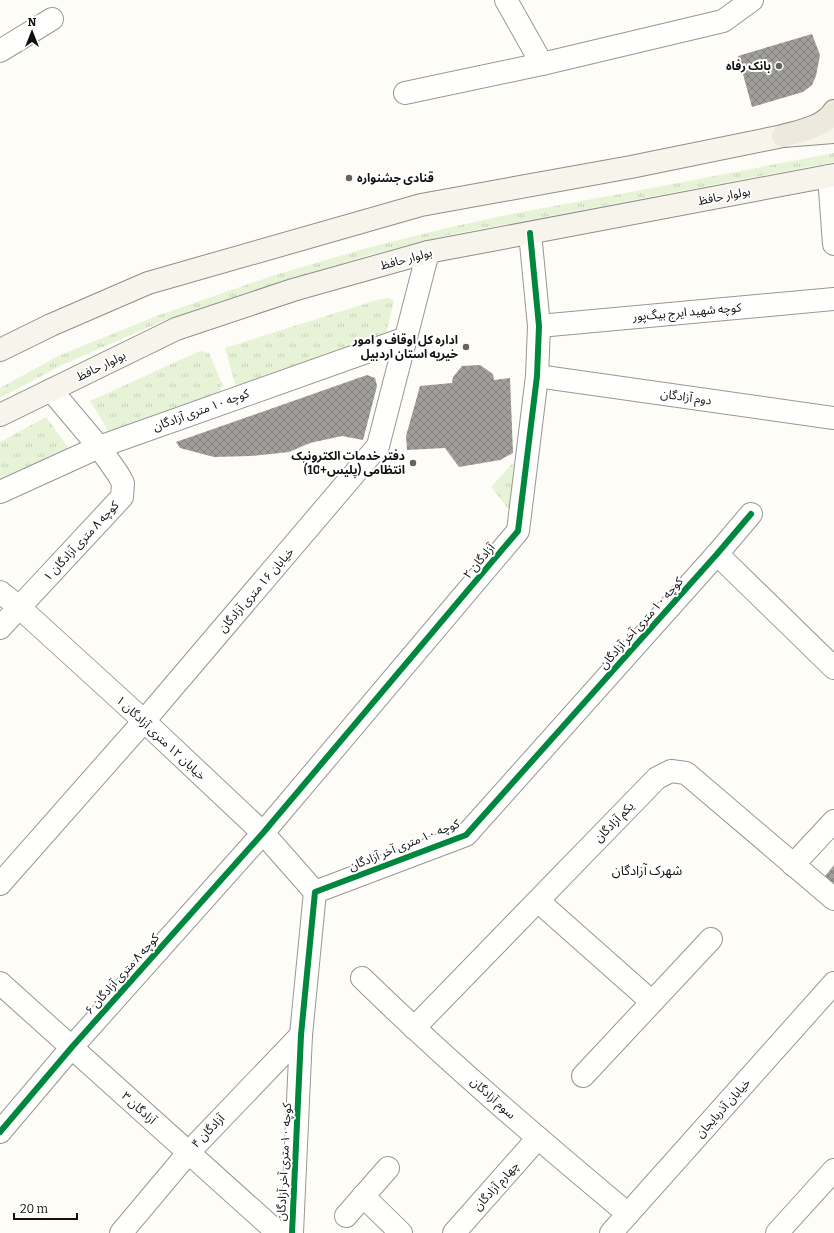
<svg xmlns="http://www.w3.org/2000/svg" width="834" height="1233" font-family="Bitter,'Noto Sans Arabic',serif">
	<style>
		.grass { fill: url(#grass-tufts) }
		.building { fill: url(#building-cross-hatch) }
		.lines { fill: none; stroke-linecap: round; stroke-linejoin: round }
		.minor-casing { stroke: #979795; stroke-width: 24 }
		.tertiary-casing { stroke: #979795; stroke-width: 24 }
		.secondary-casing { stroke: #8e8d8b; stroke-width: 24 }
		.primary-casing { stroke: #858482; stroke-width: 24 }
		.minor { stroke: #fffffe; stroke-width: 22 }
		.tertiary { stroke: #fffffe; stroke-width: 22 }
		.secondary { stroke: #f6f4eb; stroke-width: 22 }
		.primary { stroke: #ede9dc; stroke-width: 22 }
		.cycleway-casing { stroke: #fff; stroke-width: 8 }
		.cycleway { stroke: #00873e; stroke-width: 6 }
		.poi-dot { fill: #646362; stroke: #fff; stroke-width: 1.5 }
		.labels { text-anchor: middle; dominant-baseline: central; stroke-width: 4; stroke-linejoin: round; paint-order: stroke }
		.poi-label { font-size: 12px; font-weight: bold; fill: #111; stroke: #fff; text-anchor: end }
		.street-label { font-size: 12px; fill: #111; stroke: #fff }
		.neighbourhood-label { font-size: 13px; fill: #111; stroke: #fff }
	</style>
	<defs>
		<pattern id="grass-tufts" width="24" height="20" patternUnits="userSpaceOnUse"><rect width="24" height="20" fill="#e7f3d7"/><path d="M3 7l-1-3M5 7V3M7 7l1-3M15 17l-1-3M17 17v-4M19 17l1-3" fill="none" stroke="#c5cfb8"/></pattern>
		<pattern id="building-cross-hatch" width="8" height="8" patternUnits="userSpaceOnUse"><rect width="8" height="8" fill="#a19f9c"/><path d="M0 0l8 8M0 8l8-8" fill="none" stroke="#82807e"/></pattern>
	</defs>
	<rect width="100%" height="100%" fill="#fdfcf7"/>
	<g class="grass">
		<polygon points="834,153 834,162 449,235 369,255 282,282 163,321 62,365 0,398 0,388 58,356 159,315 275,275 367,248 447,228 511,214 636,191"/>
		<polygon points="388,298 394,301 385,338 237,391 225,348 377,300"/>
		<polygon points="200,351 209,353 222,384 219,396 111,435 90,401"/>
		<polygon points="46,417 69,449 0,478 0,442"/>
		<polygon points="514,462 510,511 491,487"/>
	</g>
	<g class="building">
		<polygon points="812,34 820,55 816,76 812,85 803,92 752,107 738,56"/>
		<polygon points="480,365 493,374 494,380 510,378 513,453 500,460 459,467 445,448 407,450 406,436 420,386 452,383 453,377 462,366"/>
		<polygon points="367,375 375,378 377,386 363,440 342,436 310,443 289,452 251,456 214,457 180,448 176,442"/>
		<polygon points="834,865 834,893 821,881"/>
	</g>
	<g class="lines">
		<g class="minor-casing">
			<g id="minor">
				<polyline points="506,0 542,64"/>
				<polyline points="0,51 52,19"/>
				<polyline points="405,93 542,64 723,21 752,0"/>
				<polyline points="829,176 834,244"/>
				<polyline points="539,326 834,299"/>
				<polyline points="537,376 834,418"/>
				<polyline points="0,492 99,447 406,338"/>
				<polyline points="717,554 834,668"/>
				<polyline points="0,592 19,607 144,721 263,833 315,892"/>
				<polyline points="0,628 122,497 123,483 118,474 99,447 51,390"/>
				<polyline points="793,865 834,821"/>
				<polyline points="0,884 144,721 378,446 428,252"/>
				<polyline points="538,901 652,1002"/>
				<path d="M 362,978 C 447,1061 537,1138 628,1214"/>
				<polyline points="0,983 278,1233"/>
				<polyline points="414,1028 657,778 671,771 686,773 834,899"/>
				<polyline points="583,1076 711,939"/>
				<polyline points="0,1132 72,1047 263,833 518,531 537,376 539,326 530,233"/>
				<polyline points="363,1196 401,1233"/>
				<polyline points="346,1216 388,1168"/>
				<polyline points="121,1233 189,1152 301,1035"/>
				<polyline points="292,1233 301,1035 315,892 466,835 717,554 751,514"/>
				<polyline points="454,1233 538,1138"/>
				<polyline points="777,1233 834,1170"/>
			</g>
		</g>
		<g class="tertiary-casing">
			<polyline id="tertiary" points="611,1233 834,983"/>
		</g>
		<g class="secondary-casing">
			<g id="secondary">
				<polyline points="0,350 51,325 148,283 421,205 631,167 783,136 834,132"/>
				<polyline points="0,415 176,329 293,290 428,252 834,175"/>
			</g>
		</g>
		<g class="primary-casing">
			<path id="primary" d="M 783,136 C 800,131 824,127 834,111"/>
		</g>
		<use href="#minor" class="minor"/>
		<use href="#tertiary" class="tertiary"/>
		<use href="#secondary" class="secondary"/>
		<use href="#primary" class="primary"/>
		<g class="cycleway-casing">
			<g id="cycleway">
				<polyline points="0,1132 72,1047 263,833 518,531 537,376 539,326 530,233"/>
				<polyline points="292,1233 301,1035 315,892 466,835 717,554 751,514"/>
			</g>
		</g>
		<use href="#cycleway" class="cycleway"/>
	</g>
	<g class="poi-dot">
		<circle cx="779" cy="66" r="4"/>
		<circle cx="349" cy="178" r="4"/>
		<circle cx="466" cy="347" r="4"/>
		<circle cx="413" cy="463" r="4"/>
	</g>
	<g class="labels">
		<g class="poi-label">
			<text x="771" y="66">بانک رفاه</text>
			<text x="357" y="178" text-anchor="start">قنادی جشنواره</text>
			<text x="458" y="340">اداره کل اوقاف و امور<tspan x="458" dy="14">خیریه استان اردبیل</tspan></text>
			<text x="405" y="456">دفتر خدمات الکترونیک<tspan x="405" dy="14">انتظامی (پلیس+10)</tspan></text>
		</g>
		<g class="street-label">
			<text transform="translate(724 196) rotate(-11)">بولوار حافظ</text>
			<text transform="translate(406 259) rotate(-15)">بولوار حافظ</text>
			<text transform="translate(687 312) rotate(-5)">کوچه شهید ایرج بیگ‌پور</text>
			<text transform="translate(101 366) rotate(-26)">بولوار حافظ</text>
			<text transform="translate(686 397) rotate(8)">دوم آزادگان</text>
			<text transform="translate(201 410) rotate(-20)">کوچه ۱۰ متری آزادگان</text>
			<text transform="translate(81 541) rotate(-47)">کوچه ۸ متری آزادگان ۱</text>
			<text transform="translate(479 561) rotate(-50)">آزادگان ۲</text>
			<text transform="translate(256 590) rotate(-49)">خیابان ۱۶ متری آزادگان</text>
			<text transform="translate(641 623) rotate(-48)">کوچه ۱۰ متری آخر آزادگان</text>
			<text transform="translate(161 738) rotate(43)">خیابان ۱۲ متری آزادگان ۱</text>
			<text transform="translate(614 822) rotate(-46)">یکم آزادگان</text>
			<text transform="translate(404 845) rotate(-22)">کوچه ۱۰ متری آخر آزادگان</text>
			<text transform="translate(122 974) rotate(-48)">کوچه ۸ متری آزادگان ۶</text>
			<text transform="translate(493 1098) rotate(42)">سوم آزادگان</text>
			<text transform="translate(139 1108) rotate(42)">آزادگان ۳</text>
			<text transform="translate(723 1108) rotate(-48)">خیابان آذربایجان</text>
			<text transform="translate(208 1131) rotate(-46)">آزادگان ۴</text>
			<text transform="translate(284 1162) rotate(-87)">کوچه ۱۰ متری آخر آزادگان</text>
			<text transform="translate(496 1186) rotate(-48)">چهارم آزادگان</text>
		</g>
		<g class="neighbourhood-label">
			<text x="647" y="870">شهرک آزادگان</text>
		</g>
	</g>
	<g transform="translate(32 32)" stroke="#ffffff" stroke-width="3" paint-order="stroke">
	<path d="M0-3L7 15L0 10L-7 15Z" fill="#111111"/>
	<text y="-6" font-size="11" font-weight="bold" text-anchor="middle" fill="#111111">N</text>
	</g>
	<path d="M14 1213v6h63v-6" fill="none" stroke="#111111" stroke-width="2"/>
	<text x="20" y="1213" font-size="12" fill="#111111" stroke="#ffffff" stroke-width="3" paint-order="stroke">20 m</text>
</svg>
